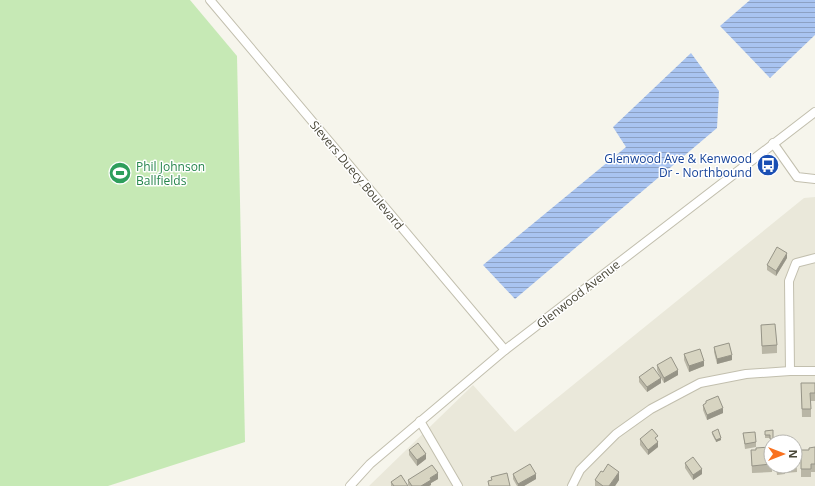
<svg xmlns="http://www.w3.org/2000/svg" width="815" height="486" font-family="'Open Sans',sans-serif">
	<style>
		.residential { fill: #eae8da; fill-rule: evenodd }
		.pitch { fill: #c6e9b5 }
		.water { fill: url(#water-rules) }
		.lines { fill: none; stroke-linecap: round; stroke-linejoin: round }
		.minor-casing { stroke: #c2bfae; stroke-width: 10 }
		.minor { stroke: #fff; stroke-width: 8 }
		.wall { fill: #b9b6a6 }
		.shaded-wall { fill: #969487 }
		.building { fill: #d7d4c1; stroke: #969487 }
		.labels { text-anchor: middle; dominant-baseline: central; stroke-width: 3; stroke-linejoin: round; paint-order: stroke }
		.transit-label { font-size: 12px; fill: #164399; stroke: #fff; text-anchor: end }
		.leisure-label { font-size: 12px; fill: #27864d; stroke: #fff; text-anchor: start }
		.street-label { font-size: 12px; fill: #4a4839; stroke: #fff }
	</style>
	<defs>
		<pattern id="water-rules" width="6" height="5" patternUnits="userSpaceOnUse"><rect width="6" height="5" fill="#a9c4f1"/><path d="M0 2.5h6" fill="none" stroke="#8ca1c4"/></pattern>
	</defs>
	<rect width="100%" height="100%" fill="#f6f5ec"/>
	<path class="residential" d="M 815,197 L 815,486 L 369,486 L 473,385 L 515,432 L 804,198 ZM 771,442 L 795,442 L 795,466 L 771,466 Z"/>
	<polygon class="pitch" points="0,0 190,0 237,56 245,442 108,486 0,486"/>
	<g class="water">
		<polygon points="750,0 815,0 815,35 770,78 720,26"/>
		<polygon points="691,53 719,91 717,128 515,299 483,265 626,147 613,127"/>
	</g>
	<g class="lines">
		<g class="minor-casing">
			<g id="minor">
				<polyline points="210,0 505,350"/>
				<polyline points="773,143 797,177 815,179"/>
				<polyline points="790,371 789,281 796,263 815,258"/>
				<polyline points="420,421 458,486"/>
				<polyline points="350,486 370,464 505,350 815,112"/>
				<polyline points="572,486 580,470 616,434 651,409 700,383 746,374 790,371 815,371"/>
			</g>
		</g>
		<use href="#minor" class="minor"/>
	</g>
	<g class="wall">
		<polygon points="787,258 776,276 767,270 767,265"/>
		<polygon points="761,325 777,345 777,353 762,354"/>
		<polygon points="714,347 732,360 717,364 714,352"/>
		<polygon points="684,354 704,366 689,372 684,360"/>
		<polygon points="657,365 678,375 664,383 661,378 661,383 647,392 639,382 639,377 661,378 657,370"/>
		<polygon points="801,383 815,383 815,401 811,401 811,417 802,417"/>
		<polygon points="706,401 723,413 707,420 703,410 703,405 706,403"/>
		<polygon points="773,430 773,442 770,442 770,438 765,438 765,431"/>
		<polygon points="712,432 721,440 716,442 712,434"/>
		<polygon points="743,433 756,442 756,447 745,449"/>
		<polygon points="640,439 658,441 658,447 648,455 640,445"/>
		<polygon points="795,444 796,444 797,472 785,473 785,474 777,475 776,466 795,466"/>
		<polygon points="815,447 815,472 811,472 811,477 801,477 801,450 809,450"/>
		<polygon points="409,450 426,459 417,466 409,455"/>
		<polygon points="751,450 771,455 771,466 772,466 772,472 752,473"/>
		<polygon points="685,463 702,474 693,480 685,468"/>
		<polygon points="513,474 536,479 524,486 517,486 513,479"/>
		<polygon points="438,479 431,483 431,485 429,486 409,486 408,485 408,480"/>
		<polygon points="595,480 619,480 615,486 595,486"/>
		<polygon points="391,482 408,486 391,486"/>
	</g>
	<g class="shaded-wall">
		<polygon points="787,253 787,258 776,276 776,271"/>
		<polygon points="732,355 732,360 717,364 717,359"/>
		<polygon points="704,361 704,366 689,372 689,366"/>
		<polygon points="678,370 678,375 664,383 664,378"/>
		<polygon points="661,378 661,383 647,392 647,387"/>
		<polygon points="723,408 723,413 707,420 707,415"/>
		<polygon points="721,438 721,440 716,442 716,440"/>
		<polygon points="658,442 658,447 648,455 648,450"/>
		<polygon points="426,454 426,459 417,466 417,460"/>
		<polygon points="702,469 702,474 693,480 693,475"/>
		<polygon points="619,472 619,480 615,486 609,486"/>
		<polygon points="438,473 438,479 431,483 431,485 429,486 421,486 430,478"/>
		<polygon points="536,474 536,479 524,486 518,486 518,484"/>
	</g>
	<g class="building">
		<polygon points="777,247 787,253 776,271 767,265"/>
		<polygon points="775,324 777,345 762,346 761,325"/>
		<polygon points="729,343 732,355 717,359 714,347"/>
		<polygon points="700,349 704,361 689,366 684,354"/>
		<polygon points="671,357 678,370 664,378 657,365"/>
		<polygon points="653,367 661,378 647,387 639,377"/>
		<polygon points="801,383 815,383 815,393 810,393 811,409 802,409"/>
		<polygon points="718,396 723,408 707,415 703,405 706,403 706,401"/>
		<polygon points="652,429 658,436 655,438 658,442 648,450 640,439"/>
		<polygon points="718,429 721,438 716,440 712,432"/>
		<polygon points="773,430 773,439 770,439 770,435 765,435 765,431"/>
		<polygon points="755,432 756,442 745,444 743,433"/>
		<polygon points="418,443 426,454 417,460 409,450"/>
		<polygon points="795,444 796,444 797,464 795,465"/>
		<polygon points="770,447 771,464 752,466 751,450 756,450 756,448"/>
		<polygon points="815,447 815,464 811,464 811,469 801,469 801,450 809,450 809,448"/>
		<polygon points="693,457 702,469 693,475 685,463"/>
		<polygon points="530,464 536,474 518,484 513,474"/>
		<polygon points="608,464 619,472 609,486 603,486 595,480 601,471 603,472"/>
		<polygon points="432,465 438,473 430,478 431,480 421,486 412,486 408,480"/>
		<rect x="777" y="466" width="8" height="1"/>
		<polygon points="507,473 510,486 489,486 488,481 492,480 491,477"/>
		<polygon points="401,475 408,486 394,486 391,482"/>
	</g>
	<defs>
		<g id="bus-disc" transform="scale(1.15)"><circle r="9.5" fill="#1a4fb4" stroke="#fff"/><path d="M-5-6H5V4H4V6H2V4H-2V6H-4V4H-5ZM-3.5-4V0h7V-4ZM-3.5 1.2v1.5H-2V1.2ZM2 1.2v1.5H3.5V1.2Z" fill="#fff"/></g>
		<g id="stadium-disc" transform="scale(1.15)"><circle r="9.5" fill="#2e9e5b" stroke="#fff"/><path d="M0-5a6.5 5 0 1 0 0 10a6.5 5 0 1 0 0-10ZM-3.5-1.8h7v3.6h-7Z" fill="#fff"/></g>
	</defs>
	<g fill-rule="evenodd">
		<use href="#bus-disc" x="768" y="165"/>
		<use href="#stadium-disc" x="120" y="173"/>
	</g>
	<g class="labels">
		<g class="transit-label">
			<text x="752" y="158">Glenwood Ave &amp; Kenwood<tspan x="752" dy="14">Dr - Northbound</tspan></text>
		</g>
		<g class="leisure-label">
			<text x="136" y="166">Phil Johnson<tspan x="136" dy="14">Ballfields</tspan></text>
		</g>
		<g class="street-label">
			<text transform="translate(357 175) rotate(50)">Sievers Duecy Boulevard</text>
			<text transform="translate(578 294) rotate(-38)">Glenwood Avenue</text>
		</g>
	</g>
	<g transform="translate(783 454) rotate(90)"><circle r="19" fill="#ffffff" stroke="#b7b6b0"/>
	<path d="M0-3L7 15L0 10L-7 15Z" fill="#f9711f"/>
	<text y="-6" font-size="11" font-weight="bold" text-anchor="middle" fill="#4a4839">N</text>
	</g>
</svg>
